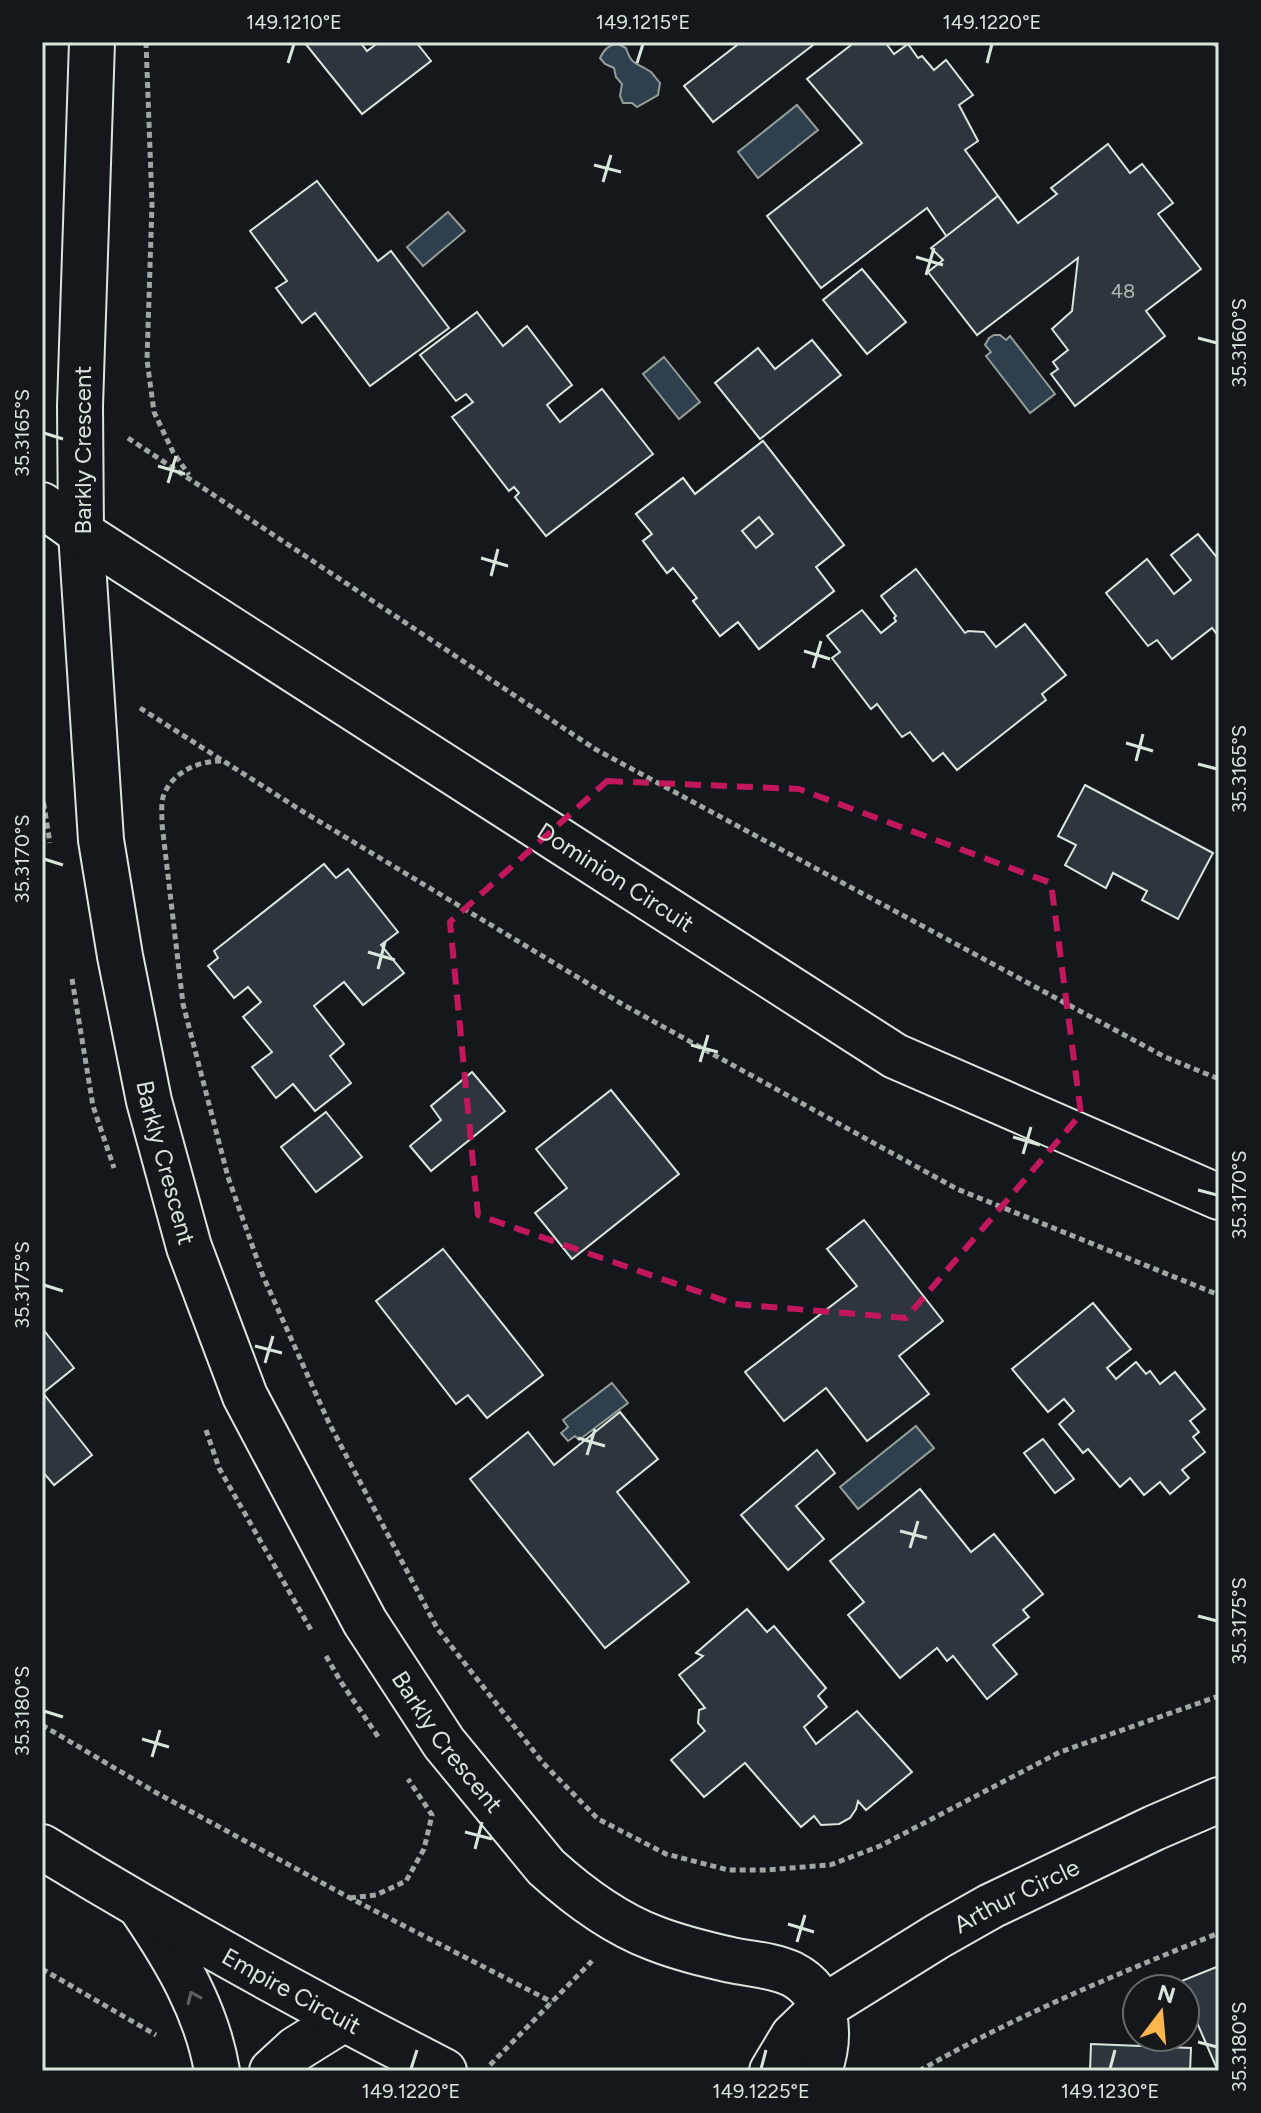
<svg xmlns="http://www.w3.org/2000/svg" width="1261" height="2113" font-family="Figtree,sans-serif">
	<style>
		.water { fill: #2f3f4d; stroke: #939e99; stroke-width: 2 }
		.building { fill: #2c363c; stroke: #d8e6dc; stroke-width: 2; fill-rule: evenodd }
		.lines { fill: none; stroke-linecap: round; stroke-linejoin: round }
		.street-casing { stroke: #d8e6dc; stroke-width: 48 }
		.secondary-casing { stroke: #d8e6dc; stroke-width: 48 }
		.path { stroke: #9da8a2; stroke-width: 5; stroke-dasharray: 6 4; stroke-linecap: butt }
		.street { stroke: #14181c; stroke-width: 44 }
		.secondary { stroke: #14181c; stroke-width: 44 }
		.oneway { stroke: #59605f }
		.marked { fill: none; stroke: #c2185b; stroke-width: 6; stroke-dasharray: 16 10; stroke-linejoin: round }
		.ticks { fill: none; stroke: #d8e6dc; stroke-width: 3 }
		.labels { text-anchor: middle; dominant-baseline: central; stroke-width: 6; stroke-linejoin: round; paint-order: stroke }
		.number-label { font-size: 20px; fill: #adbab4 }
		.street-label { font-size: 24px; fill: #d8e6dc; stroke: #14181c }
		.neatline { fill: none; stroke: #d8e6dc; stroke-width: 3 }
		.ticks-label { font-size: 20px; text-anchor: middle; fill: #d8e6dc }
	</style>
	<rect width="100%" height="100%" fill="#14181c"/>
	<g class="water">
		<path d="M 618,44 L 626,48 C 632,67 637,62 651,72 C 652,73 659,82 660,83 L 658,95 L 637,107 L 632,103 L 623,103 L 620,96 L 622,84 L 616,77 L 614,68 L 605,64 L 600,58 C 604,50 608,45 618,44 Z"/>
		<polygon points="797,105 818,130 758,178 738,152"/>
		<polygon points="448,212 465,231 423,266 407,247"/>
		<polygon points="994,335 1000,335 1006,340 1010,336 1055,394 1030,413 986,356 991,352 985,345 989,338"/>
		<polygon points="664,357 700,402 679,419 643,374"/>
		<polygon points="612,1383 628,1403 579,1440 575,1436 568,1441 561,1433 568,1427 563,1420"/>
		<polygon points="916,1426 934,1448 858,1509 840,1487"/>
	</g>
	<g class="building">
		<polygon points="304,42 360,42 367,51 379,42 416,42 431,61 362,114"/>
		<polygon points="741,42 817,42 713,122 684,86"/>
		<polygon points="855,42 885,42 894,54 908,44 918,58 922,56 934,70 946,60 973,95 959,105 978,141 965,150 998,196 947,237 927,208 821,288 767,216 862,143 807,79"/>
		<polygon points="1108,144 1130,173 1142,164 1173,203 1158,214 1201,269 1146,311 1165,336 1075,406 1051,374 1058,369 1053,362 1068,350 1052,329 1072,311 1078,258 977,335 928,272 943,260 931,248 998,196 1018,223 1057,194 1051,188"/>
		<polygon points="317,181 378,261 391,251 449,328 370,386 315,313 302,323 276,288 287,281 250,231"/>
		<polygon points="862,269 906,322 867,354 823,300"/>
		<polygon points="477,312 503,346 527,326 572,385 547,405 560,422 602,389 653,454 546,536 515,497 519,493 514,487 509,491 452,417 473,402 466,394 456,401 420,355"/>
		<polygon points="812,340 841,375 760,439 715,383 758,348 775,369"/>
		<path d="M 763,441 L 844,545 L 816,567 L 834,591 L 759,649 L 738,622 L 720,636 L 693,601 L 697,598 L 673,568 L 667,573 L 643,541 L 652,534 L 636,514 L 683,478 L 695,494 ZM 759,517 L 773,534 L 756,548 L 742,531 Z"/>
		<polygon points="763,441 844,545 816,567 834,591 759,649 738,622 720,636 693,601 697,598 673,568 667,573 643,541 652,534 636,514 683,478 695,494"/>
		<polygon points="759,517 773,534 756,548 742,531"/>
		<polygon points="1198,534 1219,560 1219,637 1212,628 1172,659 1157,640 1148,646 1106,593 1147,559 1174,594 1191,580 1171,555"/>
		<polygon points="916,569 965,633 968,631 984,632 996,647 1025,624 1066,675 1042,694 1046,700 957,770 943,753 933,761 910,732 902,737 877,704 871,709 832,658 840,652 827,636 862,610 881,633 896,621 894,618 896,616 881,596"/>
		<polygon points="1085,785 1213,853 1178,919 1142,900 1147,891 1113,873 1106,888 1065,865 1076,845 1058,836"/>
		<polygon points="324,864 336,878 348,869 398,932 381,945 404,973 363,1005 344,982 314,1006 344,1044 330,1056 351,1083 315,1111 293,1084 276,1098 252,1067 272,1052 243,1017 261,1002 248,987 234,998 208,966 218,958 214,951"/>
		<polygon points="472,1072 505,1111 431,1171 410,1146 441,1120 431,1106"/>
		<polygon points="611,1090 679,1174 572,1259 535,1213 567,1188 536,1149"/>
		<polygon points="326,1112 362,1157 316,1192 281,1147"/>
		<polygon points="864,1220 943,1321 899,1356 929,1394 867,1441 826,1388 784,1421 745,1372 857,1286 827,1249"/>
		<polygon points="443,1249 543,1375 487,1418 468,1395 456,1404 376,1301"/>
		<polygon points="1093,1303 1131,1349 1107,1368 1116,1379 1136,1362 1146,1374 1150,1371 1160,1384 1175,1372 1205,1409 1190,1421 1199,1432 1193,1437 1205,1452 1182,1470 1189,1478 1170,1494 1160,1482 1144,1495 1130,1478 1120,1487 1088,1449 1083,1453 1059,1424 1074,1411 1064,1399 1048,1412 1012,1369"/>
		<polygon points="42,1328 74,1368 43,1393 92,1455 54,1485 42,1471"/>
		<polygon points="620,1412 658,1459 617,1492 689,1582 605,1648 470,1479 528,1432 554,1465"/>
		<polygon points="1043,1439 1074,1479 1055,1493 1024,1453"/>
		<polygon points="817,1450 835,1473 796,1506 824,1539 788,1570 741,1515"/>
		<polygon points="920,1489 971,1552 994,1534 1043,1594 1023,1610 1029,1617 993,1645 1017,1674 987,1699 953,1656 947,1661 937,1648 900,1678 848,1615 864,1602 830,1561"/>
		<polygon points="747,1609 767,1632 774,1626 826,1688 818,1696 827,1707 804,1727 816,1744 857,1711 912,1772 866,1810 858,1801 856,1809 850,1818 839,1824 821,1825 814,1816 801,1827 745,1763 704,1797 671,1760 705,1731 698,1723 699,1710 705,1708 679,1675 703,1656 696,1653"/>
		<polygon points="1219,1966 1219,2071 1218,2071 1185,1995 1185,1989 1182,1989 1179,1982"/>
		<polygon points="1091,2044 1191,2048 1190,2071 1090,2071"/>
	</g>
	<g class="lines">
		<g class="street-casing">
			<g id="street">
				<path id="s1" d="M 92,42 L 80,406 L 81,533 L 101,840 L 120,956 L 149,1101 L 189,1247 L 245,1396 L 365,1622 L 444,1743 L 546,1867 C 578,1896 614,1923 654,1938 C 679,1948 705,1954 731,1960 C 751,1964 773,1965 792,1974 C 829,1993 832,2035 819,2071"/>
				<path id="s2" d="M 42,505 L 81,533 L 895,1056 L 1219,1197"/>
				<path d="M 142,1909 C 176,1959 207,2011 217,2071"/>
				<polyline points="272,2071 296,2049 344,2019"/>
				<path id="s3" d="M 772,2071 L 793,2036 L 822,2008 L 938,1936 L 991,1906 L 1154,1828 L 1219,1800"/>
			</g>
		</g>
		<g class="secondary-casing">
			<g id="secondary">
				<path id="s4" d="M 42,1847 C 173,1927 307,2001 444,2071"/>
			</g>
		</g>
		<g class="path">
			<polyline points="146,42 152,204 147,360 154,412 173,452 189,475"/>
			<polyline points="1212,42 1219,46"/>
			<polyline points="128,438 595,749 1165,1057 1219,1079"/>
			<polyline points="140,708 302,811 622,1004 957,1189 1219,1295"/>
			<path d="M 221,761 C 197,761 171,773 163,797 C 161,806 162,815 162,824 L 183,1004 L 228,1177 L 263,1276 L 329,1423 L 437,1628 L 543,1763 L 598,1819 L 666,1854 L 728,1870 L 765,1870 L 830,1865 L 880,1846 L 1060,1752 L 1219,1696"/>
			<polyline points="42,793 50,843"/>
			<polyline points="72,979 93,1106 114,1168"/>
			<polyline points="206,1430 219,1468 311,1630"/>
			<polyline points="326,1656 341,1682 379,1738"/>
			<polyline points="42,1725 155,1792 350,1898 552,2002"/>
			<polyline points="350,1898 376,1895 406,1881 424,1849 432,1815 408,1779"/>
			<polyline points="42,1969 156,2035"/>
			<polyline points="490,2065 592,1961"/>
			<path d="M 919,2071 C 1015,2016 1117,1974 1219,1933"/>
		</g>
		<use href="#street" class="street"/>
		<use href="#secondary" class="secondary"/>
	</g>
	<defs><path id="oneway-chevron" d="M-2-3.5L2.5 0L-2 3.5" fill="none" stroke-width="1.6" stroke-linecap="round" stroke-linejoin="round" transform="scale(2)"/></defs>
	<use class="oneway" href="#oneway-chevron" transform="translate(193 1997) rotate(-114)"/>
	<path class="marked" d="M 607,781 L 799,789 L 1051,883 L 1081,1114 L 906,1318 L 734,1304 L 478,1215 L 450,922 Z"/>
	<path class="ticks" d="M 288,63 L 294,44M 637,63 L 643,44M 987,63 L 992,44M 594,165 L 621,172M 603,182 L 611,155M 916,257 L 943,265M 926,275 L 934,248M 1198,338 L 1217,343M 44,433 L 63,439M 158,466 L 185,474M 168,483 L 176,456M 481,558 L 508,566M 491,576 L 498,549M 804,651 L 830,659M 813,668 L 821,641M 1126,743 L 1153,751M 1136,761 L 1143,734M 1198,764 L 1217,769M 44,859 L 63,865M 368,952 L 395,960M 378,969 L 385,942M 691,1045 L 718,1052M 700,1062 L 708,1035M 1013,1137 L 1040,1145M 1023,1154 L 1031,1127M 1198,1190 L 1217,1195M 44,1285 L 63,1291M 255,1346 L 282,1353M 265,1363 L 273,1336M 578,1438 L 605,1446M 587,1455 L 595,1429M 900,1531 L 927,1538M 910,1548 L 918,1521M 1198,1616 L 1217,1621M 44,1711 L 63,1717M 142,1739 L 169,1747M 152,1757 L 160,1730M 465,1832 L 492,1839M 475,1849 L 482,1822M 788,1924 L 814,1932M 797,1942 L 805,1915M 1198,2042 L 1217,2047M 411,2069 L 417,2050M 761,2069 L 766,2050M 1110,2069 L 1115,2050"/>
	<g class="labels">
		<g class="number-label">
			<text x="1123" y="291">48</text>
		</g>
		<g class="street-label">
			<text transform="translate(82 450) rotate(-90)">Barkly Crescent</text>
			<text stroke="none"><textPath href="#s2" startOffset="684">Dominion Circuit</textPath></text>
			<text stroke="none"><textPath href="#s1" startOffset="1128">Barkly Crescent</textPath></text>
			<text stroke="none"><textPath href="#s1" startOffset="1776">Barkly Crescent</textPath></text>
			<text stroke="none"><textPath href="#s3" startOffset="306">Arthur Circle</textPath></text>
			<text stroke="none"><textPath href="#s4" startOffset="288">Empire Circuit</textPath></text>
		</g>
	</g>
	<rect width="1261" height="2113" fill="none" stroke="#14181c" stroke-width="88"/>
	<g transform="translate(1161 2013) rotate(16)"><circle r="38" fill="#14181c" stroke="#626a69" stroke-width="2"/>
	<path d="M0-6L14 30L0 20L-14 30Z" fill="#ffb74d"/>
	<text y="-12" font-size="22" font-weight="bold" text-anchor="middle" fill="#d8e6dc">N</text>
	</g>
	<rect x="44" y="44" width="1173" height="2025" class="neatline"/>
	<g class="ticks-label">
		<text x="294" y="29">149.1210°E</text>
		<text x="643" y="29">149.1215°E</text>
		<text x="992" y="29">149.1220°E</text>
		<text transform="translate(1239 343) rotate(-90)" y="7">35.3160°S</text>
		<text transform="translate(22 433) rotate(-90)" y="7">35.3165°S</text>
		<text transform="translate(1239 769) rotate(-90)" y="7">35.3165°S</text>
		<text transform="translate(22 859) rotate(-90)" y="7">35.3170°S</text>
		<text transform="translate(1239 1195) rotate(-90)" y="7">35.3170°S</text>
		<text transform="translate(22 1285) rotate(-90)" y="7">35.3175°S</text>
		<text transform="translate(1239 1621) rotate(-90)" y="7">35.3175°S</text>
		<text transform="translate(22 1711) rotate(-90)" y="7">35.3180°S</text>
		<text transform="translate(1239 2047) rotate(-90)" y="7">35.3180°S</text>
		<text x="411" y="2098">149.1220°E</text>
		<text x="761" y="2098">149.1225°E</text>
		<text x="1110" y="2098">149.1230°E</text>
	</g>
</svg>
